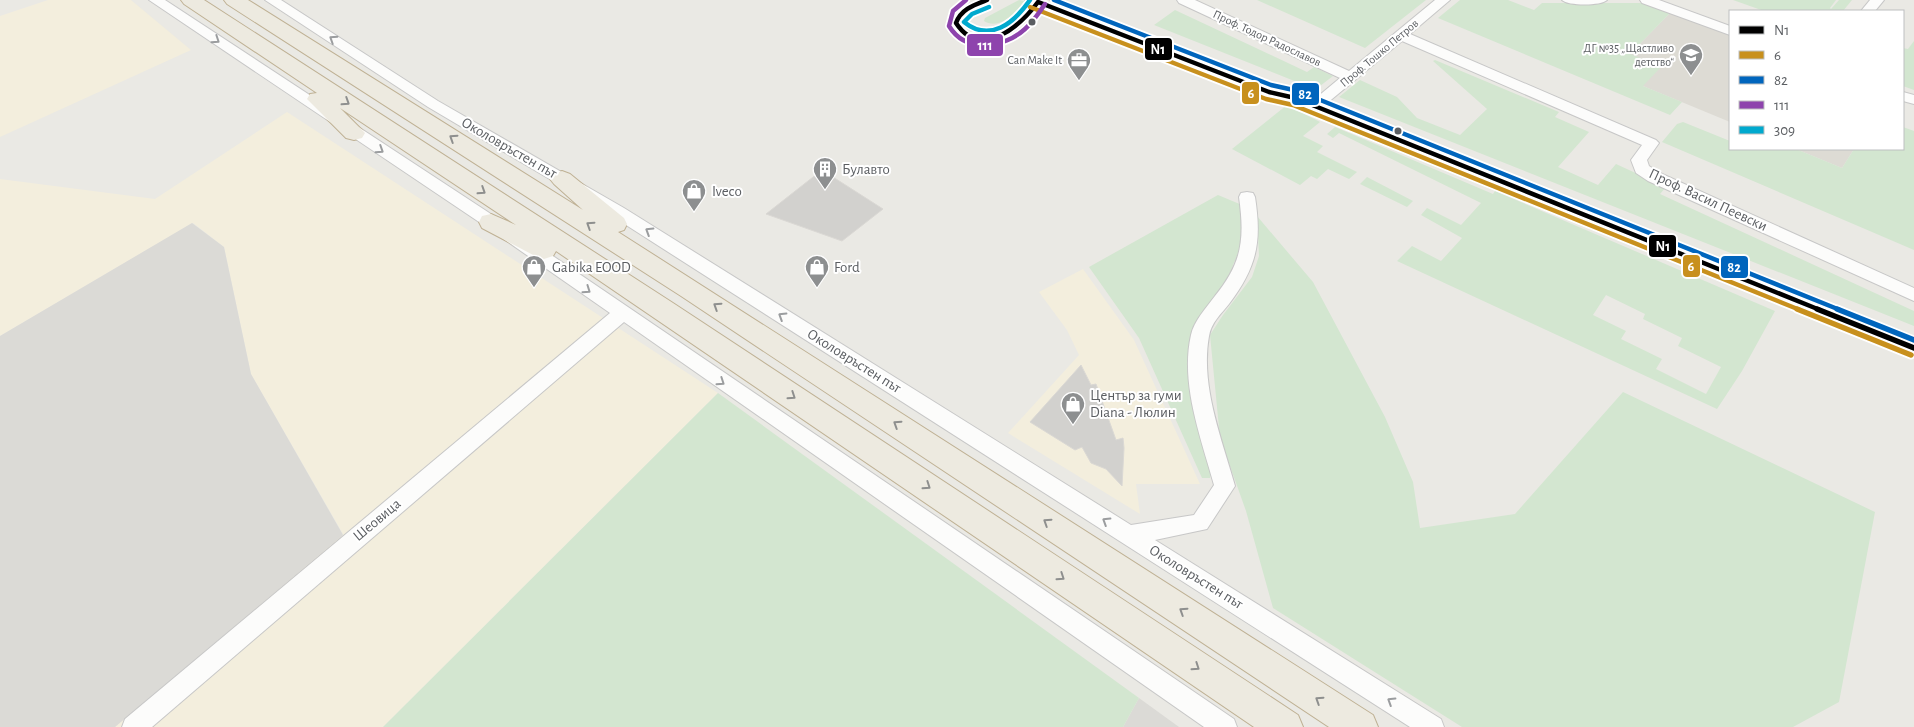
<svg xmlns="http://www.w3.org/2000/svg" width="1914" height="727" font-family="'Alegreya Sans',sans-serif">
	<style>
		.commercial { fill: #f3eedd }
		.industrial { fill: #dbdad6 }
		.education { fill: #dddbd4 }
		.green { fill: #d3e6d0; fill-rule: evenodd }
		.building { fill: #d2d1ce; stroke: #dad8d4 }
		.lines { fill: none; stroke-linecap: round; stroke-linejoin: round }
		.minor-casing { stroke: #c7c7c7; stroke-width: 2 }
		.major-casing { stroke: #d1c8b4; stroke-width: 2 }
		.highway-casing { stroke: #bfb194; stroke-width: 2 }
		.minor { fill: #fcfcfb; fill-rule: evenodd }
		.major { fill: #f2efe7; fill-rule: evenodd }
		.highway { fill: #edeae0; fill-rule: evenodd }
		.bus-1-far1-casing { stroke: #fff; stroke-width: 8 }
		.bus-1-casing { stroke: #fff; stroke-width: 9 }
		.bus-2-far1-casing { stroke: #fff; stroke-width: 8 }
		.bus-2-casing { stroke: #fff; stroke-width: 9 }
		.bus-3-far1-casing { stroke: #fff; stroke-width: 8 }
		.bus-3-casing { stroke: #fff; stroke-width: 9 }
		.bus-4-casing { stroke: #fff; stroke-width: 8 }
		.bus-5-casing { stroke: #fff; stroke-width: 8 }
		.bus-1-far1 { stroke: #000; stroke-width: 4.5 }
		.bus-1 { stroke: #000; stroke-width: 5.5 }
		.bus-2-far1 { stroke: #c8901d; stroke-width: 4.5 }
		.bus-2 { stroke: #c8901d; stroke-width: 5.5 }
		.bus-3-far1 { stroke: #0065bd; stroke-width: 4.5 }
		.bus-3 { stroke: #0065bd; stroke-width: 5.5 }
		.bus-4 { stroke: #8e44ad; stroke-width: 4.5 }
		.bus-5 { stroke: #00a9ce; stroke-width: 4.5 }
		.oneway { stroke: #9b9d9f }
		.oneway2 { stroke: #8e8f8e }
		.bus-dot { fill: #5b5e62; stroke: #fff; stroke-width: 2 }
		.labels { text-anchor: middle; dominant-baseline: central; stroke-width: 4; stroke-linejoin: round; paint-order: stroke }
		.far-street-label { font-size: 12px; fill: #5b5e62; stroke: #fff }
		.far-poi-label { font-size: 12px; fill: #5b5e62; stroke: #fff; text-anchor: end }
		.street-label { font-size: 15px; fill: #5b5e62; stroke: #fff }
		.poi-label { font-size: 15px; fill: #5b5e62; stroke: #fff; text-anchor: start }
		.line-badge { stroke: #fff; stroke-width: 2 }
		.badge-label { font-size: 14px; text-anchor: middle; font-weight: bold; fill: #fff }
	</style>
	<rect width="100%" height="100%" fill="#eae9e4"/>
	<g class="commercial">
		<polygon points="48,0 131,0 191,50 0,137 0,16"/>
		<polygon points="287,112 718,393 383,727 115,727 343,534 251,374 224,247 193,223 0,336 0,179 155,199"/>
		<polygon points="1083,269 1134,340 1200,484 1136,484 1140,514 1008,433 1079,355 1067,330 1039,292"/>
	</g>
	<g class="industrial">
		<polygon points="192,223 224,247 251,374 343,535 115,727 0,727 0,336"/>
		<polygon points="1139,698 1179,727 1123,727"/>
	</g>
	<g class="education">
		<polygon points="1670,13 1730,35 1730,122 1643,86 1630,54"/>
		<polygon points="1796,149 1854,149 1842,168"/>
	</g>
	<g class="green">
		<path d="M 1019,0 L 1028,2 C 1017,11 999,31 984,21 L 985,18 Z"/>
		<polygon points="1257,0 1426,0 1365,48"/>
		<polygon points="1460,0 1508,0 1534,10 1542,3 1645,3 1670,13 1630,54 1661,67 1643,86 1682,102 1670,115 1438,18"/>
		<polygon points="1733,0 1836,0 1830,8 1831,9 1839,0 1852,0 1843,11 1764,11"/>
		<polygon points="1175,10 1307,72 1314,67 1333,76 1320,86 1307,86 1154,25"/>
		<polygon points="1914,41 1914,90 1903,86 1903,48 1908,49"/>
		<polygon points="1435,60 1559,112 1555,117 1589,132 1558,167 1598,185 1616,164 1666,187 1660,194 1914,311 1914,326 1339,97 1360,80 1397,97 1417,118 1460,135 1487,109 1433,61"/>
		<polygon points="1287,105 1320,122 1303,136 1323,146 1317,152 1357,172 1349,179 1328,169 1317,179 1311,176 1300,185 1232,149"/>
		<polygon points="1683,122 1730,141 1730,149 1796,149 1842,168 1854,149 1903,149 1903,127 1914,131 1914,250 1662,142 1677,124"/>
		<path d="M 1335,127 L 1493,194 L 1495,191 L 1775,311 L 1742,371 L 1717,409 L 1397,261 L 1412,246 L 1441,261 L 1462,238 L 1421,215 L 1427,208 L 1461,225 L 1481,203 L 1339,133 L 1333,138 L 1327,134 ZM 1606,295 L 1645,314 L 1643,319 L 1682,338 L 1678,346 L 1721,367 L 1706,394 L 1656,369 L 1662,359 L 1621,339 L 1626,331 L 1593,315 Z"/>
		<polygon points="1367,177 1413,201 1407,207 1360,184"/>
		<polygon points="1218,195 1242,205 1244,239 1228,277 1192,333 1189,379 1212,470 1210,478 1202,478 1139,338 1089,267"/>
		<polygon points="1257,216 1313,282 1385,417 1413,482 1420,528 1515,514 1623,392 1875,512 1839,702 1793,727 1462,727 1273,608 1246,511 1220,438 1210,335 1223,315 1252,277 1259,256"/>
		<polygon points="718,393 1139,698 1123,727 383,727"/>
	</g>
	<g class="building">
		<polygon points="822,170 883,209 842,241 766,214"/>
		<polygon points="1081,365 1091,385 1096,384 1116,440 1123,438 1124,448 1122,486 1106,469 1091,463 1082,447 1075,450 1030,422"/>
	</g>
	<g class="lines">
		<g class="minor-casing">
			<g id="minor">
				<polygon points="149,0 165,0 497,218 1234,719 1237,727 1204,727 624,322 152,727 122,727 125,719 610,313 485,226"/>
				<path d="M 265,0 L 281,0 L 438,101 L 624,208 L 1131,525 L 1194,515 L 1214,485 C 1201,438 1180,384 1191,335 C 1194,321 1206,308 1215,296 C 1242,263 1245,239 1239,197 L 1241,193 L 1247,192 L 1253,193 L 1255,197 C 1262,242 1257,267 1229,304 C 1221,314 1211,323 1209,336 C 1200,386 1222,439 1235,486 L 1207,529 L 1155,540 L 1441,719 L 1444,727 L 1410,727 L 612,216 L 428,107 Z"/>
				<polygon points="1177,0 1195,0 1349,71 1435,0 1450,0 1410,34 1656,140 1659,143 1647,160 1649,166 1660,173 1914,288 1914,301 1648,181 1636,173 1631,160 1642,145 1402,41 1320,109 1310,109 1308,106 1310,103 1340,78 1179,3"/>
				<path d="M 1562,0 L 1607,0 C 1601,6 1568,6 1562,0 Z"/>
				<polygon points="1640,0 1659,0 1730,26 1730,35 1642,3"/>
				<polygon points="1870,0 1884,0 1875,11 1861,11"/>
				<polygon points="1903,92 1914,95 1914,104 1903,101"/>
			</g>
		</g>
		<g class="major-casing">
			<polygon id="major" points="1025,0 1048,0 1275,88 1302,94 1914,338 1914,357 1289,102 1262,96 1027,4"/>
		</g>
		<g class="highway-casing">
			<g id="highway">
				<polygon points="181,0 204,0 673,303 1298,715 1303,727 1254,727 556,251 553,256 544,259 535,256 482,228 479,222 482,216 491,214 516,225 340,108 365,133 362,138 354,140 346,138 307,99 310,94 317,93 184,4"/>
				<polygon points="224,0 248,0 583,210 554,184 550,179 554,174 562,171 570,174 624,218 627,224 624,230 618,232 1373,715 1378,727 1329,727 681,296 227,4"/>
			</g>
		</g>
		<use href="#minor" class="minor"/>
		<use href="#major" class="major"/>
		<use href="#highway" class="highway"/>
		<g class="bus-1-far1-casing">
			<path id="bus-1-far1" d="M 987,0 C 974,5 961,9 956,23 C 981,61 1020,26 1038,2 L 1269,92 L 1295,98 L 1820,310"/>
		</g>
		<g class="bus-1-casing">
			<polyline id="bus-1" points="1817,309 1914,348"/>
		</g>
		<g class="bus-2-far1-casing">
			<polyline id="bus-2-far1" points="1030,7 1266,99 1293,105 1800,310"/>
		</g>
		<g class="bus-2-casing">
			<polyline id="bus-2" points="1797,309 1911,355"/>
		</g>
		<g class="bus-3-far1-casing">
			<polyline id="bus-3-far1" points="1054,0 1271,85 1298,91 1840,310"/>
		</g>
		<g class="bus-3-casing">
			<polyline id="bus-3" points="1837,309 1914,340"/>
		</g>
		<g class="bus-4-casing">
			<path id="bus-4" d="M 966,0 L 953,11 L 949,26 C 966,54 1004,48 1025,29 C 1033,22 1039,13 1045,4"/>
		</g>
		<g class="bus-5-casing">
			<path id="bus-5" d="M 989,7 L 972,14 L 964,22 C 990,43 1014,23 1030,0"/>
		</g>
		<use href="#bus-1-far1" class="bus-1-far1"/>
		<use href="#bus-1" class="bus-1"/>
		<use href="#bus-2-far1" class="bus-2-far1"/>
		<use href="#bus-2" class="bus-2"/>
		<use href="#bus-3-far1" class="bus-3-far1"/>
		<use href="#bus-3" class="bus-3"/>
		<use href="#bus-4" class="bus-4"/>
		<use href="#bus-5" class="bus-5"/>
	</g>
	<defs><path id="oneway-chevron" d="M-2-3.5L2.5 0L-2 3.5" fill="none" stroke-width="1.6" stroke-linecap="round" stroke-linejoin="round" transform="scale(1.25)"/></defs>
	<g class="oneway">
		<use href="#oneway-chevron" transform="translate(333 39) rotate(-147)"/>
		<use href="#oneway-chevron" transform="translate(216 40) rotate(34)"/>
		<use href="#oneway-chevron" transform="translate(380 150) rotate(33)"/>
		<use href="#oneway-chevron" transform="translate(649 231) rotate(-148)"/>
		<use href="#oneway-chevron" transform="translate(587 290) rotate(35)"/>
		<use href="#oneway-chevron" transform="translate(782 316) rotate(-148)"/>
		<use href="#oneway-chevron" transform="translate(721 382) rotate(34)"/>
		<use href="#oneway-chevron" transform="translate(1106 521) rotate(-148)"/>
		<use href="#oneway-chevron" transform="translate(1391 701) rotate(-148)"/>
	</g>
	<g class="oneway2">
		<use href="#oneway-chevron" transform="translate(346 102) rotate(33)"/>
		<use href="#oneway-chevron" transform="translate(453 138) rotate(-147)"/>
		<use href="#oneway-chevron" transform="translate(482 191) rotate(33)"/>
		<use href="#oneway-chevron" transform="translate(590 225) rotate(-147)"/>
		<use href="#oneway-chevron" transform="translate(717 306) rotate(-147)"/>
		<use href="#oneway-chevron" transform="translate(792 396) rotate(34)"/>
		<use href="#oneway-chevron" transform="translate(897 424) rotate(-147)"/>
		<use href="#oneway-chevron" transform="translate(927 486) rotate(34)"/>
		<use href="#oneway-chevron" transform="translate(1047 522) rotate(-147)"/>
		<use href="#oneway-chevron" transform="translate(1061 577) rotate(34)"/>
		<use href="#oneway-chevron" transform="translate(1183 611) rotate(-147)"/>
		<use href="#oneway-chevron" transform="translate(1196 667) rotate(34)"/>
		<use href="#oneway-chevron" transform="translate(1319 700) rotate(-147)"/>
	</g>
	<defs>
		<g id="school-pin" transform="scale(1.25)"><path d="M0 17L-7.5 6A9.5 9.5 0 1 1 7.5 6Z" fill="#8d8f90" stroke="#fff"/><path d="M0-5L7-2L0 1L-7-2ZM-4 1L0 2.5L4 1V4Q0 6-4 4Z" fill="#fff"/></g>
		<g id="office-pin" transform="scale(1.25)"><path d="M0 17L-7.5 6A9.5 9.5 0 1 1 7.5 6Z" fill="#8d8f90" stroke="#fff"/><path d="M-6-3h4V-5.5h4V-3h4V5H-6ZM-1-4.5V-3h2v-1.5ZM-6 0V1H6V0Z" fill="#fff"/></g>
		<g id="building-pin" transform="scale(1.25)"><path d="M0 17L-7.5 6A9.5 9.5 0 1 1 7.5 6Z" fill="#8d8f90" stroke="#fff"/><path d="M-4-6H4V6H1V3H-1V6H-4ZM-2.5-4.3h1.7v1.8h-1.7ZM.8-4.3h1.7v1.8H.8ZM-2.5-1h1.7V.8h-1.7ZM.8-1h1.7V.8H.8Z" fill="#fff"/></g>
		<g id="shop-pin" transform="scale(1.25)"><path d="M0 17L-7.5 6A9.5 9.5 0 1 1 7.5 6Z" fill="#8d8f90" stroke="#fff"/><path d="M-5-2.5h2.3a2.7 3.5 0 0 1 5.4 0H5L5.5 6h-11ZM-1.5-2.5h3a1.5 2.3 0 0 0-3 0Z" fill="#fff"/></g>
	</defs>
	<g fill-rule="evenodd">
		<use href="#school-pin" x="1691" y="55"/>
		<use href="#office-pin" x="1079" y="60"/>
		<use href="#building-pin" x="825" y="169"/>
		<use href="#shop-pin" x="694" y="191"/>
		<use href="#shop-pin" x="534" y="267"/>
		<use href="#shop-pin" x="817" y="267"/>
		<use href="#shop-pin" x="1073" y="404"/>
	</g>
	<g class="bus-dot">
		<circle cx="1032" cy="22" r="4.5"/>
		<circle cx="1398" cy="131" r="4.5"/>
	</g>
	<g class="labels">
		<g class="far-street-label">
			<text transform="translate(1267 38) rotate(25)">Проф. Тодор Радославов</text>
			<text transform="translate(1379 53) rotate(-40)">Проф. Тошко Петров</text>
		</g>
		<g class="far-poi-label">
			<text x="1674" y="48">ДГ №35 „Щастливо<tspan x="1674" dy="14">детство“</tspan></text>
			<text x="1062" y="60">Can Make It</text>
		</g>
		<g class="street-label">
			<text transform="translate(509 148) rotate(30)">Околовръстен път</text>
			<text transform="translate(1708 200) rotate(25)">Проф. Васил Пеевски</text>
			<text transform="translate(854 361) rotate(32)">Околовръстен път</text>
			<text transform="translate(377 520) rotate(-40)">Шеовица</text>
			<text transform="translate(1196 577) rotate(32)">Околовръстен път</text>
		</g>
		<g class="poi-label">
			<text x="842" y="169">Булавто</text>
			<text x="712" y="191">Iveco</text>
			<text x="552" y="267">Gabika EOOD</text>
			<text x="834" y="267">Ford</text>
			<text x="1090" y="395">Център за гуми<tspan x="1090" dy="17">Diana - Люлин</tspan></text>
		</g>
	</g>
	<g class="line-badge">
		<rect x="966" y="33" width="38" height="24" rx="5" fill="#8e44ad"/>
		<rect x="1144" y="37" width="29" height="24" rx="5" fill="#000"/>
		<rect x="1241" y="81" width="19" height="24" rx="5" fill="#c8901d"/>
		<rect x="1291" y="82" width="29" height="24" rx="5" fill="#0065bd"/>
		<rect x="1648" y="234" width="29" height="24" rx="5" fill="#000"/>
		<rect x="1682" y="254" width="19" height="24" rx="5" fill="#c8901d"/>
		<rect x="1720" y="255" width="29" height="24" rx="5" fill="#0065bd"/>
	</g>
	<g class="badge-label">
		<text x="985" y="50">111</text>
		<text x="1158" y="54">N1</text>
		<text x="1251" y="98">6</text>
		<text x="1305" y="99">82</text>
		<text x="1663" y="251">N1</text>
		<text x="1691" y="271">6</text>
		<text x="1734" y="272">82</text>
	</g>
	<rect x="1729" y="10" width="175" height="140" fill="#ffffff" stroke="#bdbfc0"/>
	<rect x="1739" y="26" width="25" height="8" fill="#000000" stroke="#bdbfc0"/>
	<text x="1774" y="35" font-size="15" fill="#5b5e62">N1</text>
	<rect x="1739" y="51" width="25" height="8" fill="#c8901d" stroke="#bdbfc0"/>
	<text x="1774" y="60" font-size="15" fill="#5b5e62">6</text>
	<rect x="1739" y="76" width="25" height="8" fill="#0065bd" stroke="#bdbfc0"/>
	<text x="1774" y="85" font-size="15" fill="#5b5e62">82</text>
	<rect x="1739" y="101" width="25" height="8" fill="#8e44ad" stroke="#bdbfc0"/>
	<text x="1774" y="110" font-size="15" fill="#5b5e62">111</text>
	<rect x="1739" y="126" width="25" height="8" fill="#00a9ce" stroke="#bdbfc0"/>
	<text x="1774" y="135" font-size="15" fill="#5b5e62">309</text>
</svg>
